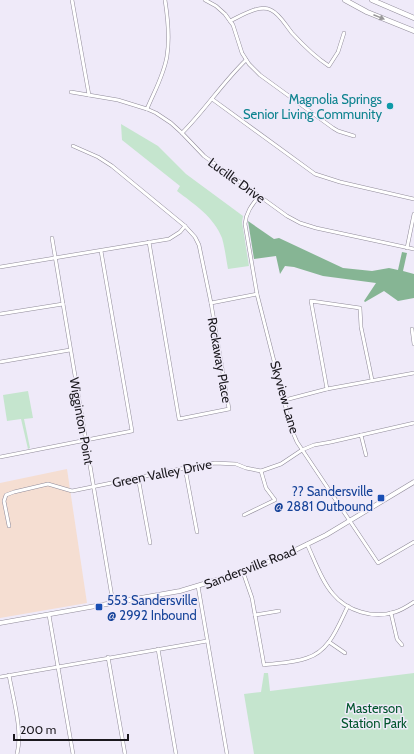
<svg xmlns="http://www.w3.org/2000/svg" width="414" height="754" font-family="Cabin,sans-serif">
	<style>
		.education { fill: #f5ded2 }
		.green { fill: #c5e5ce }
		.forest { fill: #86b594 }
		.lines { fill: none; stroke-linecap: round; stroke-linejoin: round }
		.minor-casing { stroke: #908b99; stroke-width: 4 }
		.tertiary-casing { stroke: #908b99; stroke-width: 5 }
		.secondary-casing { stroke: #908b99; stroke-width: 5.5 }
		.minor { stroke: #fff; stroke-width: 3 }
		.tertiary { stroke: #fff; stroke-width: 4 }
		.secondary { stroke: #fff; stroke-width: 4.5 }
		.oneway { fill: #989799 }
		.culture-dot { fill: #0f9aa8; stroke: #efeaf9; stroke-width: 1.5 }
		.transit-dot { fill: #1a4fb4; stroke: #efeaf9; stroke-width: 1.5 }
		.labels { text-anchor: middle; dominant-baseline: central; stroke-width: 3; stroke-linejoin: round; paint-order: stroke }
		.culture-label { font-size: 13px; fill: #0d838f; stroke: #efeaf9; text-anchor: end }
		.street-label { font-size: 13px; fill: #1a181d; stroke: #efeaf9 }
		.transit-label { font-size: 13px; fill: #164399; stroke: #efeaf9; text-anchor: end }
		.park-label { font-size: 13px; fill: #02552d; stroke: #efeaf9 }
	</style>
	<rect width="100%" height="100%" fill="#efeaf9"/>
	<polygon class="education" points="67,469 87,603 0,618 0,483"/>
	<g class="green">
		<path d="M 121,124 L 158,146 L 186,174 L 243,216 L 242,222 L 249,266 L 228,269 C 226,259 225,248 222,238 C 214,217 194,204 177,191 L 180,186 L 122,140 Z"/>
		<polygon points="28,391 33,418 24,419 30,448 28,449 21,419 7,421 3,395"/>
		<polygon points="264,673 268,673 270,691 414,673 414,754 254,754 244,694 261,692"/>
	</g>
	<polygon class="forest" points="248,221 274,239 279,238 343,268 372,271 389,268 398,270 402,252 407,253 403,271 414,274 414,298 398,301 384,291 365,302 364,301 376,283 323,276 294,267 285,266 280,274 276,256 254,259"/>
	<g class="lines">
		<g class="minor-casing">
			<g id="minor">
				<polyline points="72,0 89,95"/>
				<polyline points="205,0 216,6 225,14 233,25 242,53 249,64 260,75 333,128 338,131 354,136"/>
				<path d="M 230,21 C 241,16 259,4 271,10 C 280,14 286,26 292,33 C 303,45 315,57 329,66 L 338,52 L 344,33"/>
				<polyline points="71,92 118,100 147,109 156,113 171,123 182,133 204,156 287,216 300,223 316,228 414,249"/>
				<polyline points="212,99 315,174 340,182 414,199"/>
				<path d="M 147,109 C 154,92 164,75 167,56 C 170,37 168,19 165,0"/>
				<path d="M 182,133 C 205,110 223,82 246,60"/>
				<polyline points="73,146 98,157 112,166 185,226 195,237 199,245 211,303 229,409 179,419 149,242"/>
				<path d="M 259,196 C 252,205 246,212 245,224 L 257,294 L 291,428 L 297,442 L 378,563 L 414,542"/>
				<polyline points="52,238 113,603"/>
				<polyline points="407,248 414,214"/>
				<polyline points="0,267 169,239 180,232 185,226"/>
				<polyline points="211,303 257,294"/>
				<polyline points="0,314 63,304"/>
				<polyline points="412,329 414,344"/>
				<polyline points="0,362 70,350"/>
				<polyline points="327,389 311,301 360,308 361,327 372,380"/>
				<polyline points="285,400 327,389 414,373"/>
				<polyline points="361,435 366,455"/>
				<polyline points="0,457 132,431 101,251"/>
				<polyline points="185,468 197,532"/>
				<polyline points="138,477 150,543"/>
				<polyline points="244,515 275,500 266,488 261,471"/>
				<polyline points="9,526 4,501 6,495 14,492 48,484 72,491 185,468 215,463 236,464 246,468 261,471 281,464 302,450 314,445 331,442 414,423"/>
				<path d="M 307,544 C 315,561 321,580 333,594 C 347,611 373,619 395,612 C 402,610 408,606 414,602"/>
				<path d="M 243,572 L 252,598 L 264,665 C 278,663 293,663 307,658 C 330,651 338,626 348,606"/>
				<polyline points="198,586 227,754"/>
				<polyline points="391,613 397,639 402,645"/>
				<polyline points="49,615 73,754"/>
				<polyline points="255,615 279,611"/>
				<polyline points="329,642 345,653"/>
				<polyline points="158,649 176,754"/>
				<polyline points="108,657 125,754"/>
				<path d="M 9,675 C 13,698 23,731 17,754"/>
				<polyline points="0,677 207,641"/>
			</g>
		</g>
		<g class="tertiary-casing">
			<polyline id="tertiary" points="0,623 180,591 230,576 279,558 326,535 414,482"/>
		</g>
		<g class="secondary-casing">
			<g id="secondary">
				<polyline points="345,0 367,12 414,31"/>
				<polyline points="372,0 414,18"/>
			</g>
		</g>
		<use href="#minor" class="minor"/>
		<use href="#tertiary" class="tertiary"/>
		<use href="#secondary" class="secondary"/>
	</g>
	<defs><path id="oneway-solid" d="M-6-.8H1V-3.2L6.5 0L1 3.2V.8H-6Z"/></defs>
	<use class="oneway" href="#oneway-solid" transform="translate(379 17) rotate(22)"/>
	<circle class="culture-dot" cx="390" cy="106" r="4"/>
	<g class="transit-dot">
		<rect x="377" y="494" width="8" height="8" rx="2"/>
		<rect x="95" y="603" width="8" height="8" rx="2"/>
	</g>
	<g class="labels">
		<g class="culture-label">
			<text x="382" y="99">Magnolia Springs<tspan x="382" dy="15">Senior Living Community</tspan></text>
		</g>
		<g class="street-label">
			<text transform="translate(237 180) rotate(36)">Lucille Drive</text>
			<text transform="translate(220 360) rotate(80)">Rockaway Place</text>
			<text transform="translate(285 397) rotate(74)">Skyview Lane</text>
			<text transform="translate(82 421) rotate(80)">Wigginton Point</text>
			<text transform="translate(162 473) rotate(-11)">Green Valley Drive</text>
			<text transform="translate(250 567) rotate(-21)">Sandersville Road</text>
		</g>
		<g class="transit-label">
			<text x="373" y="491">?? Sandersville<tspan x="373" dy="15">@ 2881 Outbound</tspan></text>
			<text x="107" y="600" text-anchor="start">553 Sandersville<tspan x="107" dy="15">@ 2992 Inbound</tspan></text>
		</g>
		<g class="park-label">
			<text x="374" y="708">Masterson<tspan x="374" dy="15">Station Park</tspan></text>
		</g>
	</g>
	<path d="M14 734v6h114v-6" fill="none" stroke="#1a181d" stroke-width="2"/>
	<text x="20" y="734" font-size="12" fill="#1a181d" stroke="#efeaf9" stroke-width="3" paint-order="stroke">200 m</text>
</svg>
